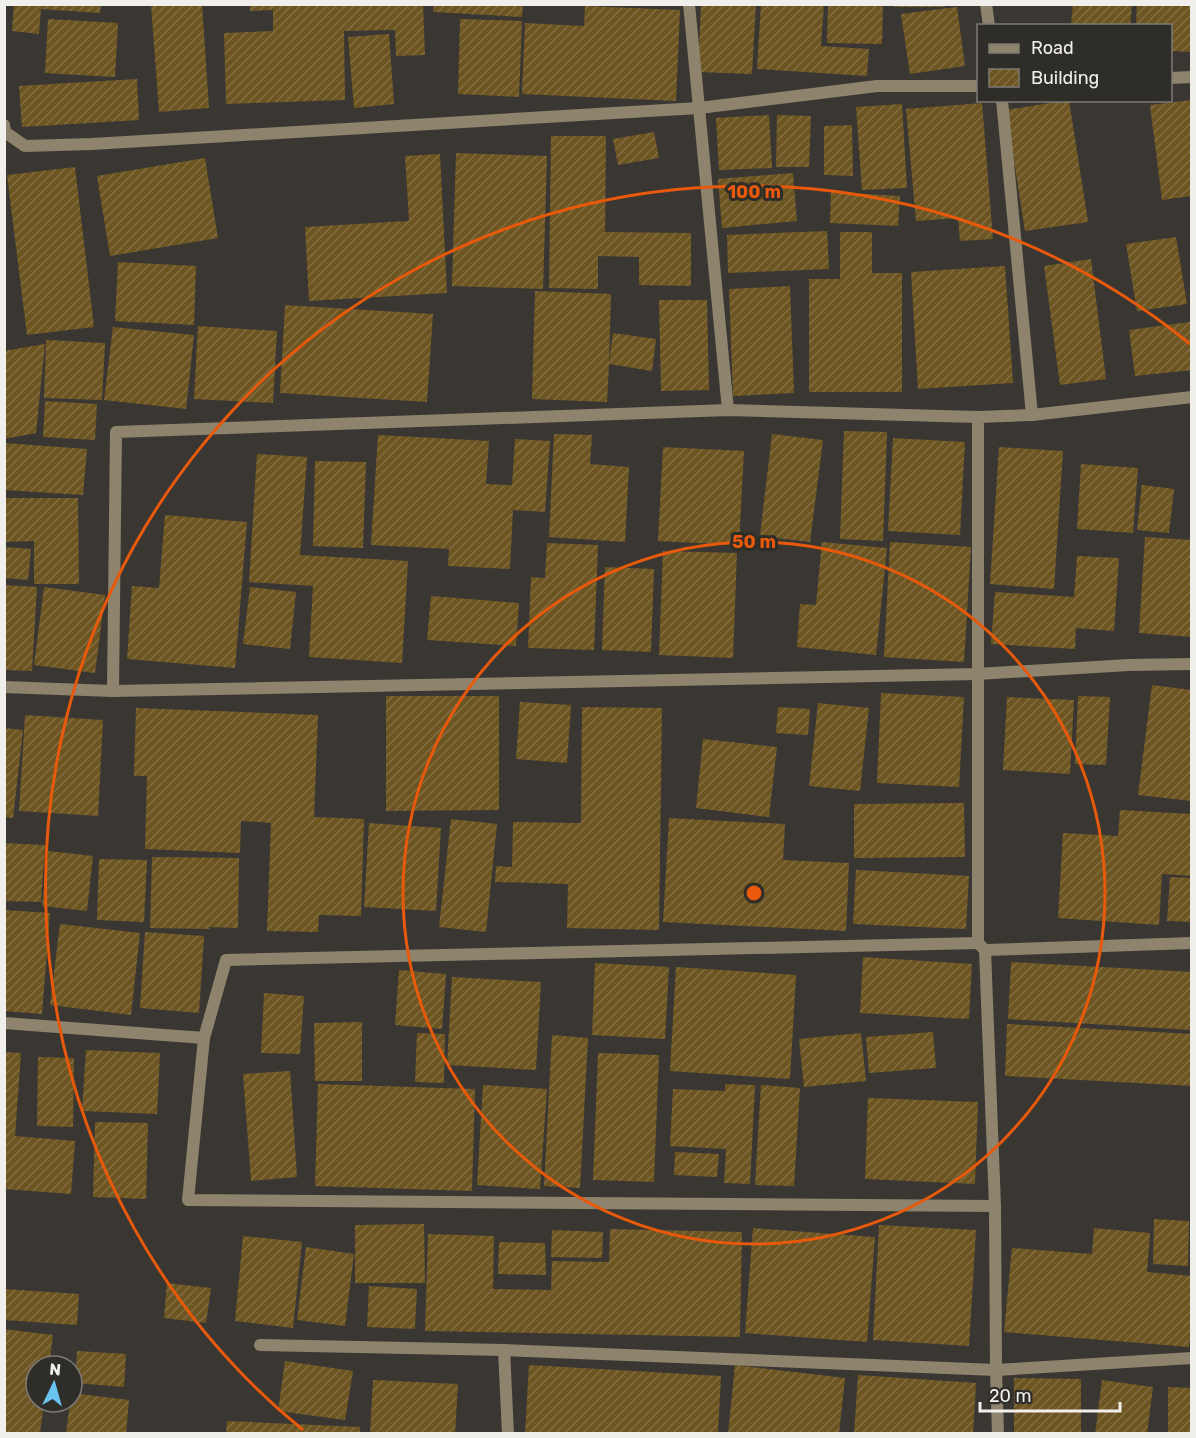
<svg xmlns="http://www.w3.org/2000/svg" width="1196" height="1438" font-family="Rubik,sans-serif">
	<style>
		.building { fill: url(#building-hatch) }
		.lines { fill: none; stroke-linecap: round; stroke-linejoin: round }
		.minor { stroke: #8e836d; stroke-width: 12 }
		.ring { fill: none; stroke: #e8590c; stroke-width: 3 }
		.centre { fill: #e8590c; stroke: #2f2d28; stroke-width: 3 }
		.ring-label { font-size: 18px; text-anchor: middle; font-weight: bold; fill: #e8590c; stroke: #2f2d28; stroke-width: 6; stroke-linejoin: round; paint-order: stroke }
	</style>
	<defs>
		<pattern id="building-hatch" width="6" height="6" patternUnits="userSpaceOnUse" patternTransform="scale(1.5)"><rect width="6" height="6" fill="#6d5522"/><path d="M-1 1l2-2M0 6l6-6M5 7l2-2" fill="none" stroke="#826e42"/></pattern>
	</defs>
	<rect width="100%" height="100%" fill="#3a3732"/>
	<g class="building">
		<polygon points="14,4 101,4 100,13 41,9 39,34 12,31"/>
		<polygon points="151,4 202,4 209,108 159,112"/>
		<polygon points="250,4 423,4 425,55 396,56 395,30 344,31 345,100 226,104 224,33 273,31 273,10 250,11"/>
		<polygon points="434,4 523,4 522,17 433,12"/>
		<polygon points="701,4 756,4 752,74 698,72"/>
		<polygon points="761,4 824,4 821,46 869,49 867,76 757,69"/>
		<polygon points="828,4 883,4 882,44 827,43"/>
		<rect x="894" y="4" width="51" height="3"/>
		<polygon points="1073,4 1132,4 1130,26 1071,26"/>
		<polygon points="1137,4 1192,4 1192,52 1170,51 1170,26 1136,26"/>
		<polygon points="585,6 680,10 676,101 522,94 525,23 584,26"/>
		<polygon points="957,7 965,66 910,74 901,14"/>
		<polygon points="48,19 118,23 115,77 45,73"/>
		<polygon points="460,19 522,21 519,97 458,94"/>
		<polygon points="389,34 394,104 354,108 348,37"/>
		<polygon points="137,79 139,120 22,127 19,86"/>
		<polygon points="1069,100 1088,222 1025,231 1006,110"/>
		<polygon points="1192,100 1192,196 1162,200 1150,105"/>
		<polygon points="982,103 993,239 960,241 958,218 916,221 906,109"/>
		<polygon points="902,104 907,188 862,190 856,107"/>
		<polygon points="769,115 772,168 719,170 716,118"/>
		<polygon points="777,115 811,116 809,167 776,167"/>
		<polygon points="852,125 853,176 824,175 824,126"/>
		<polygon points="654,132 659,158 618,165 613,139"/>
		<polygon points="551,136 606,136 605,232 691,233 691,286 639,285 639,257 598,256 598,289 549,288"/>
		<polygon points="456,153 547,156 543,289 452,286"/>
		<polygon points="440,154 447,293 309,301 305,227 409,221 405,156"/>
		<polygon points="205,158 218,238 110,256 97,176"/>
		<polygon points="75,167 94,327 27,335 7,175"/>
		<polygon points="793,173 797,221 722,228 718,179"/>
		<polygon points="831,192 900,196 898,226 830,223"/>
		<polygon points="827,231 829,269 728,273 727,235"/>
		<polygon points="840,232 872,232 872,273 902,273 902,392 809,392 809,279 840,279"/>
		<polygon points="1176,237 1187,304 1137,311 1126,244"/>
		<polygon points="1091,259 1106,379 1060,385 1044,266"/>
		<polygon points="118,262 196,266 194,325 115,321"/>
		<polygon points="1005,266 1013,383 918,389 911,272"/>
		<polygon points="790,286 794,393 733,396 729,289"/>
		<polygon points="535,291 611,294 609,363 613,333 656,339 652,371 609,364 607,402 532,399"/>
		<polygon points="659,300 707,300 709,390 661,391"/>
		<polygon points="285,305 433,314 427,402 280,393"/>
		<polygon points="1190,322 1192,337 1192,370 1135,376 1129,330"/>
		<polygon points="198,326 277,331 273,403 194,399"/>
		<polygon points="113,327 194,335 186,409 104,400"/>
		<polygon points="46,340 105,343 102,400 44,398"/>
		<polygon points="45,344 36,433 4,439 4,351"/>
		<polygon points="45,401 97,404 95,440 43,437"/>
		<polygon points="844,431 887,432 883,541 840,539"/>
		<polygon points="554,434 592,435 590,464 629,467 625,542 549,537"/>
		<polygon points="772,434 823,440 810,542 760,536"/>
		<polygon points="378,435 489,441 486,484 512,485 515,439 550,441 545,512 513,510 510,569 448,566 449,549 371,545"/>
		<polygon points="893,438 965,442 960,535 888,531"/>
		<polygon points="4,443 87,449 83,495 4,490"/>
		<polygon points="663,447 744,451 739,545 658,541"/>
		<polygon points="999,447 1063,451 1054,589 990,584"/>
		<polygon points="257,454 307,457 300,555 408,561 402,663 309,657 313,586 249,582"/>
		<polygon points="315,461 366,462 363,548 313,546"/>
		<polygon points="1081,464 1138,468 1133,533 1077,529"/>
		<polygon points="1142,485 1174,489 1169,533 1137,530"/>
		<polygon points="4,498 78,498 79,584 34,584 34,541 4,542"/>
		<polygon points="165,515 247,522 235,668 127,659 132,586 159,588"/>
		<polygon points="1145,537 1192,540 1192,637 1139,633"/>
		<polygon points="822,542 887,548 876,655 797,647 800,604 816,605"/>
		<polygon points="890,542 971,547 964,662 884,657"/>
		<polygon points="547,543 598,545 594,650 528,648 531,577 545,578"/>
		<polygon points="4,547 31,549 28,580 4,578"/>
		<polygon points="663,551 737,553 733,658 659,655"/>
		<polygon points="1077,556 1119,558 1114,631 1076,628 1075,649 991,644 995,592 1074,597"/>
		<polygon points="605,567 654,569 651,652 602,650"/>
		<polygon points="4,585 37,587 32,671 4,670"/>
		<polygon points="44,587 105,595 95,673 34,665"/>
		<polygon points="250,587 296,592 290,649 243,644"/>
		<polygon points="431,596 519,603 516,646 427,640"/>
		<polygon points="1152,685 1192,690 1192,801 1138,795"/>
		<polygon points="881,693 964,697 959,787 877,783"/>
		<polygon points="386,696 499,696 499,810 386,811"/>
		<polygon points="1078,696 1110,697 1106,765 1075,764"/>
		<polygon points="1007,697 1074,700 1070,774 1003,770"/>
		<polygon points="520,702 571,705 567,763 516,759"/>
		<polygon points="818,703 869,708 860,791 809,786"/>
		<polygon points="582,707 662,708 659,930 567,928 568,884 495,882 496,866 512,867 513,822 581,823"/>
		<polygon points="778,707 810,709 808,735 776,733"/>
		<polygon points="136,708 318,715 314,817 364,819 361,916 319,915 318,932 267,931 271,823 241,821 240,853 145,849 147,776 134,776"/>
		<polygon points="25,715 103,720 98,816 19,811"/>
		<polygon points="4,728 23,730 13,818 4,817"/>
		<polygon points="703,739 777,747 769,817 696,808"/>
		<polygon points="964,803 965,857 854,858 854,804"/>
		<polygon points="1120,810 1192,814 1192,876 1162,874 1159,925 1058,918 1063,833 1118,836"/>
		<polygon points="669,818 785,824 783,860 849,863 846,931 663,922"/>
		<polygon points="451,819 497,824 486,932 439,927"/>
		<polygon points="369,823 441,828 436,911 364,907"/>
		<polygon points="4,843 45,845 41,902 4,901"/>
		<polygon points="48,851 93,856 87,911 42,906"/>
		<polygon points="152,857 239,858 238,928 209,927 210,929 150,928"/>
		<polygon points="99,859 147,860 144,922 97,920"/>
		<polygon points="856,870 969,876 966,929 853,924"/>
		<polygon points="1170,877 1192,878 1192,922 1167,921"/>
		<polygon points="4,910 50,913 42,1014 4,1011"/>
		<polygon points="60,924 140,933 131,1015 50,1005"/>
		<polygon points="145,932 204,936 199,1013 140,1008"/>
		<polygon points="863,957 972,964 969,1019 860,1013"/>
		<polygon points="1011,962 1192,972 1192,1030 1008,1019"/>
		<polygon points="595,963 669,967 665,1039 592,1035"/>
		<polygon points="676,967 796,975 790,1079 670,1071"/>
		<polygon points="399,970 446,974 442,1029 395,1025"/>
		<polygon points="452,977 541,982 536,1070 447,1065"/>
		<polygon points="264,993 304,996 300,1054 261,1053"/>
		<polygon points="362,1022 362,1081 315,1081 314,1023"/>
		<polygon points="1007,1024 1192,1034 1192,1086 1005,1076"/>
		<polygon points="933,1032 936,1068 869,1073 866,1037"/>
		<polygon points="417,1033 445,1034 444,1083 415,1082"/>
		<polygon points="861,1033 866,1081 804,1087 799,1039"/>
		<polygon points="552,1035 588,1038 580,1188 544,1186"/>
		<polygon points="86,1050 160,1053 157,1114 82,1111"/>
		<polygon points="4,1052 21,1053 15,1136 75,1141 71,1194 4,1189"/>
		<polygon points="598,1053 659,1055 654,1182 593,1180"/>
		<polygon points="38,1057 74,1058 73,1127 37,1126"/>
		<polygon points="290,1071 297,1177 251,1181 243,1074"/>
		<polygon points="318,1084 475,1089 472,1191 315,1186"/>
		<polygon points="725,1084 755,1085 750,1184 724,1183 726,1149 670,1146 673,1089 725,1091"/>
		<polygon points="483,1085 547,1089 540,1189 477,1185"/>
		<polygon points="761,1085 800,1088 794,1186 755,1185"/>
		<polygon points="868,1098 978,1102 975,1184 865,1179"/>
		<polygon points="95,1122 148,1123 146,1199 93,1197"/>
		<polygon points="675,1152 719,1154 717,1177 674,1175"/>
		<polygon points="1154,1219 1189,1221 1188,1266 1153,1264"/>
		<polygon points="424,1224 425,1283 355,1283 355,1225"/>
		<polygon points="879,1225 976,1230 969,1346 873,1340"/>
		<polygon points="753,1228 875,1237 867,1342 745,1333"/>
		<polygon points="1094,1228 1150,1233 1147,1272 1192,1276 1192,1317 1189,1347 1004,1332 1012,1248 1092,1254"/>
		<polygon points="610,1229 742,1232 740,1337 425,1331 428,1234 494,1236 493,1289 551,1290 552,1261 609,1262"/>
		<polygon points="552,1230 603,1232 602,1258 551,1257"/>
		<polygon points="243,1236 302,1242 293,1328 235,1321"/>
		<polygon points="499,1242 545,1243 546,1275 498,1274"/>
		<polygon points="306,1247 354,1254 345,1326 297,1320"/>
		<polygon points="167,1283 211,1288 206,1323 164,1318"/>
		<polygon points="369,1286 417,1289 415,1329 367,1327"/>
		<polygon points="4,1289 79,1294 77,1325 4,1320"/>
		<polygon points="4,1329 53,1335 49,1366 36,1366 36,1402 44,1402 40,1434 4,1434"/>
		<polygon points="77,1351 126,1354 124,1387 75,1383"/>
		<polygon points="285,1361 353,1371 345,1420 278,1411"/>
		<polygon points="529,1365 721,1376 718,1434 525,1434"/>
		<polygon points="735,1365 845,1378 839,1434 728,1434"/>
		<polygon points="858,1375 976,1383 973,1434 854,1434"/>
		<polygon points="1014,1378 1081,1379 1081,1434 1014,1434"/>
		<polygon points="373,1380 458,1384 455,1434 370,1434"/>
		<polygon points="1102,1380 1153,1387 1147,1434 1095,1434"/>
		<polygon points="1168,1387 1192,1388 1192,1434 1168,1434"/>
		<polygon points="72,1393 129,1400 126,1434 66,1434 70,1402 72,1402"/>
		<polygon points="227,1421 360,1427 360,1434 226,1434"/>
	</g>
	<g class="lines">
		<g class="minor">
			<polyline points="689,4 728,410"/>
			<polyline points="986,4 989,26"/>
			<polyline points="1170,78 1192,77"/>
			<polyline points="4,125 5,132 25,146 92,144 699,108 877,86 978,86"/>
			<polyline points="1032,415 1192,397"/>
			<polyline points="4,687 113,691 977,674 1129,665 1192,664"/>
			<polyline points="113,691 116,432 728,410 978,417"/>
			<polyline points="985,950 1192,943"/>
			<polyline points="4,1023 204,1038 226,960 978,943"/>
			<polyline points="204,1038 188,1200 995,1206"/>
			<polyline points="260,1345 504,1350 996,1370 1192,1358"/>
			<polyline points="504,1350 508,1434"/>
			<polyline points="998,1434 996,1370 995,1206 985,950 978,943 978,417 1032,415 1002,100"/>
		</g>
	</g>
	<g class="ring">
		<circle cx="754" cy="893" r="351"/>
		<path d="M303 1430A701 701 0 0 1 1190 344"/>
	</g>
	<circle cx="754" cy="893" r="9" class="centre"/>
	<g class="ring-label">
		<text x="754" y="198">100 m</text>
		<text x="754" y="548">50 m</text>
	</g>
	<rect width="1196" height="1438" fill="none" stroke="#f1efec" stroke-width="12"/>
	<rect x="977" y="24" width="195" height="78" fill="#2f2d28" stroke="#7d7b76" stroke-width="1.5"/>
	<rect x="989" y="44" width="30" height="9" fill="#8e836d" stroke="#7d7b76" stroke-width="1.5"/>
	<text x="1031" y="54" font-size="18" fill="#f1efec">Road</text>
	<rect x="989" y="69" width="30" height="18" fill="url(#building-hatch)" stroke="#7d7b76" stroke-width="1.5"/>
	<text x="1031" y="84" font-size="18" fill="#f1efec">Building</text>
	<g transform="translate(54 1384) rotate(5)"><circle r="28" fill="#2f2d28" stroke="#7d7b76" stroke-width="1.5"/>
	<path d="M0-4.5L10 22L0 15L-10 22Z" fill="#6bc3f2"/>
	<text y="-9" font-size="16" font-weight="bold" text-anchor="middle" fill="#f1efec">N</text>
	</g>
	<path d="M980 1402v9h140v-9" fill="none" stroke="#f1efec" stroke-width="3"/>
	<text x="989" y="1402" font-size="18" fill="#f1efec" stroke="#2f2d28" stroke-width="4.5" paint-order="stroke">20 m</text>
</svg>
